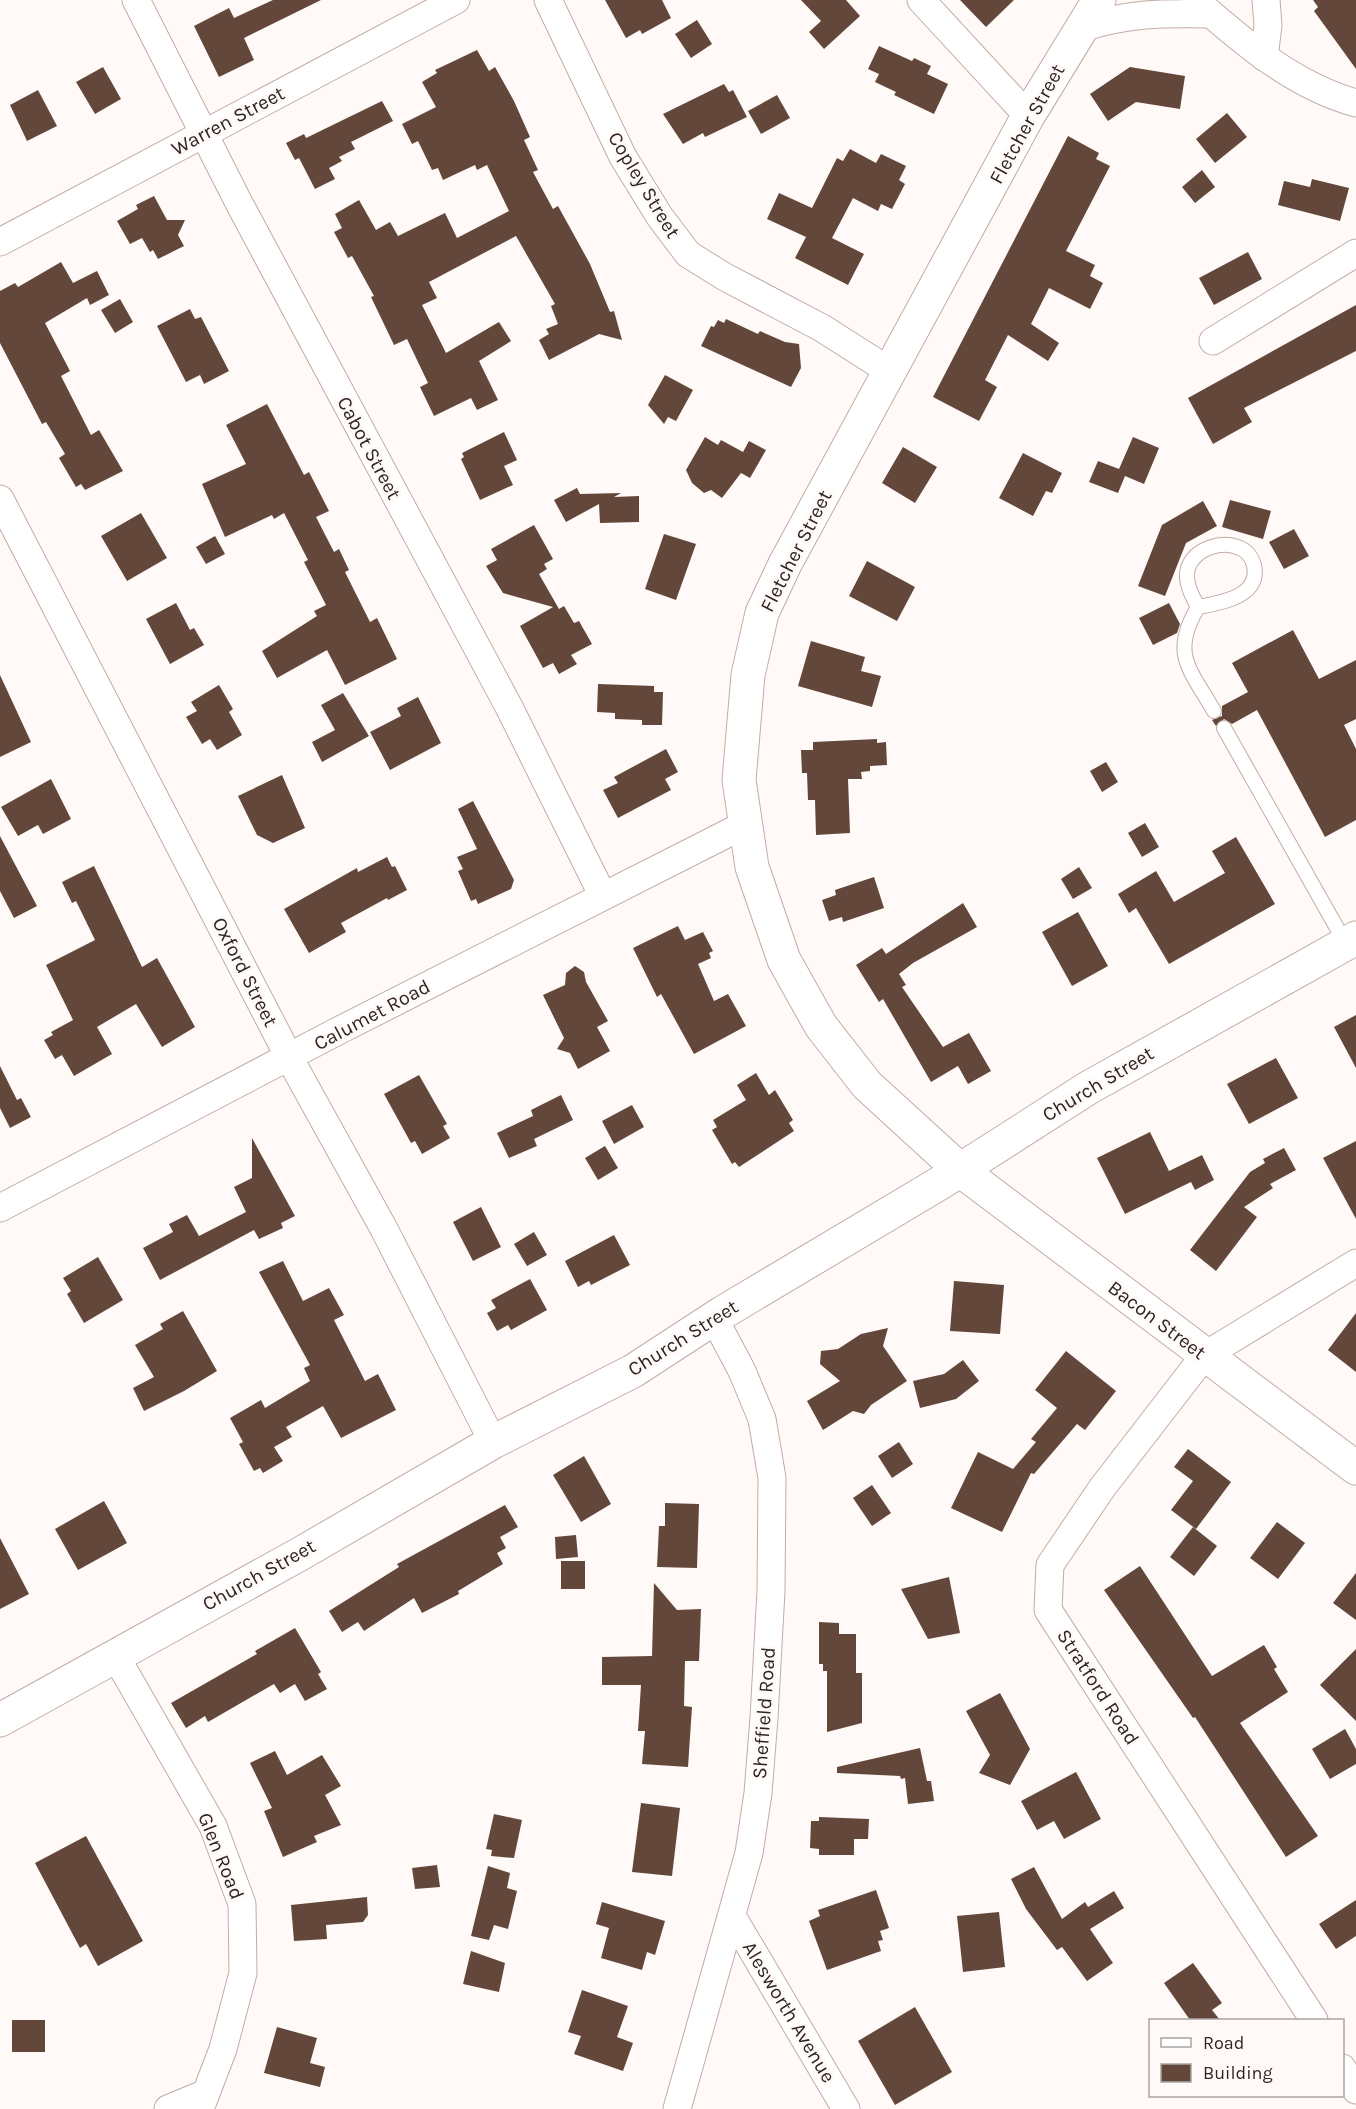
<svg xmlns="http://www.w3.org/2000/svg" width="1356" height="2109" font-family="Karla,sans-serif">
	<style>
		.building { fill: #63473b }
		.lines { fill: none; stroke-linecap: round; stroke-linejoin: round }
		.lane-casing { stroke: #c1aca4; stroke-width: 16 }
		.street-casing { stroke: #c1aca4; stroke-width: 29 }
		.secondary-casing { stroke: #c1aca4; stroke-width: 35 }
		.lane { stroke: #fff; stroke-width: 14 }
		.street { stroke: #fff; stroke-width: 27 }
		.secondary { stroke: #fff; stroke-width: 33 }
		.labels { text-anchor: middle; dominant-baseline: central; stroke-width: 6; stroke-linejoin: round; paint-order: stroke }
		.street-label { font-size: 20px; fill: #2d2522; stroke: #fffaf8 }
	</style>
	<rect width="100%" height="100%" fill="#fffaf8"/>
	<g class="building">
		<polygon points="273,0 321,0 244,38 254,60 219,77 194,26 229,8 234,18"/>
		<polygon points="605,0 662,0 671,18 642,34 640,30 626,38"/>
		<polygon points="801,0 846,0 860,16 824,49 809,32 821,21"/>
		<polygon points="960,0 1014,0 986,27"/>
		<polygon points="1313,0 1356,0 1356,69 1314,11 1318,7"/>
		<polygon points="697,20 712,44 691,58 675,34"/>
		<polygon points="879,46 912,61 914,58 931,66 927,74 948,84 934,114 894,95 896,92 875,82 879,74 868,69"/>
		<polygon points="477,50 489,71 495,67 514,101 530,137 524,140 538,170 533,172 553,209 558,206 590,264 610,312 614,311 622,340 599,334 549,360 539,340 549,334 546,329 558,324 551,306 555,304 516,236 429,282 437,298 422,305 446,353 499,322 511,341 479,361 498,400 477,410 471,398 434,416 420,387 428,383 407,339 394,345 371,297 374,296 352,256 348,258 334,232 342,228 335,214 359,200 376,230 390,222 398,236 445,213 457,238 509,211 487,165 477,170 475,165 443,180 438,168 432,170 418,141 412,144 402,124 436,107 422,82 437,73 435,70"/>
		<polygon points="103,67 121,99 95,114 76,82"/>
		<polygon points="1130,67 1185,76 1180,109 1136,102 1108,121 1090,94"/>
		<polygon points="724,84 729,92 733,90 747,117 705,137 703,133 683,144 663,114"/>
		<polygon points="38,90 57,126 27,141 10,105"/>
		<polygon points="777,95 790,118 761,134 748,111"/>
		<polygon points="382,101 393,121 351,142 355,149 339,157 342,161 329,168 335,179 315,189 299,158 295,160 286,143 304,134 306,138"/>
		<polygon points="1227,113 1247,137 1215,163 1196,139"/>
		<polygon points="1068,136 1099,153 1096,159 1110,166 1066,251 1095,265 1090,276 1103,283 1090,309 1049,288 1031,324 1059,343 1048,361 1008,335 985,380 997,387 979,421 933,397"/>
		<polygon points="850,149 876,163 881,154 906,166 899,180 905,184 892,209 881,204 878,211 853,198 832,238 864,254 848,285 795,258 806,237 767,219 779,193 812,208 837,158 843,161"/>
		<polygon points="1202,170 1215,187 1195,203 1182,187"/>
		<polygon points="1312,179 1349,188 1340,221 1278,205 1284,181 1310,187"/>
		<polygon points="154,196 167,220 185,220 178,235 184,246 158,259 153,250 150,252 142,238 130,244 117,221 138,209 136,205"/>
		<polygon points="1248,252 1262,279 1214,305 1199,278"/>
		<polygon points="61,262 73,283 97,271 109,295 90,305 87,298 45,323 70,371 61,376 91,435 99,430 123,471 85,490 81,484 76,487 59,458 65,454 46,422 42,424 0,343 0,291 15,283 18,287"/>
		<polygon points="120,299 133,322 115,333 101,310"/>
		<polygon points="1356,305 1356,351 1244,408 1252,422 1213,444 1188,398"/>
		<polygon points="190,309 195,319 201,317 229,371 204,384 200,375 186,382 157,326"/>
		<polygon points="726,319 758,334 760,331 785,342 799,344 801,368 791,387 701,346 711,326 714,327 718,320 724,323"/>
		<polygon points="665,375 693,390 676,421 668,417 664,424 648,405"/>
		<polygon points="267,404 304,475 309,472 329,511 316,517 334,552 339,549 349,570 345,572 370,622 377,618 397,659 345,685 327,650 277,678 262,651 317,616 314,611 326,605 304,562 308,560 284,513 274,519 272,515 225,537 202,484 246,464 226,425"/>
		<polygon points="504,432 517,460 504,466 513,485 480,500 461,459 464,457 462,453"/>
		<polygon points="705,437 718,445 721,440 743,452 749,441 766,450 750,478 741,473 722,498 711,490 704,493 692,483 686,470"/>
		<polygon points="1133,437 1159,448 1144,484 1125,476 1118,493 1089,482 1098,461 1119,469"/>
		<polygon points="903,447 937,467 915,503 882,483"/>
		<polygon points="1023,453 1062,473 1052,493 1046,491 1033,516 999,498"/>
		<polygon points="577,488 580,494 621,493 614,497 639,496 639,522 600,523 599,504 566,522 554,500"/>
		<polygon points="1230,500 1271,511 1263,539 1222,527"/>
		<polygon points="1203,501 1217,526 1186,543 1165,596 1138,586 1162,525"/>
		<polygon points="141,513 167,558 127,581 101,536"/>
		<polygon points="534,525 553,559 544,564 547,569 539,574 559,609 564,606 574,623 579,621 592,644 571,655 577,664 559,674 553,663 543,668 520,626 553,607 503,593 486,566 497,560 491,549"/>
		<polygon points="1294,529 1309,556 1284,569 1269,542"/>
		<polygon points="664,534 696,544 676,600 645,589"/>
		<polygon points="215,536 225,554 206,564 196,547"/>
		<polygon points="867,561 915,587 897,621 849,596"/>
		<polygon points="176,603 190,630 194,628 204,645 170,664 146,619"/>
		<polygon points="1169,603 1180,624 1177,633 1153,645 1139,618"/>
		<polygon points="1293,630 1319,679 1356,660 1356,719 1344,725 1356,749 1356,820 1325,837 1257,710 1232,724 1224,719 1216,726 1212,720 1222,716 1222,706 1248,692 1232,663"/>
		<polygon points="811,641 865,657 861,671 881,676 872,707 798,686"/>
		<polygon points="0,675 31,742 0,757"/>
		<polygon points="598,684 654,686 654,692 663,692 662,725 642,725 642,720 615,719 615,713 597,712"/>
		<polygon points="219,685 233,709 229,712 242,735 217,750 210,739 202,744 186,717 197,711 191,702"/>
		<polygon points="343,693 369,736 322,762 312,742 335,730 321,705"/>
		<polygon points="418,697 441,743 390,770 370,732 401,716 397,708"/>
		<polygon points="877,739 877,743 886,742 887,765 870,766 870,771 861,772 862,779 848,779 850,833 816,835 815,800 808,800 807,773 802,773 801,750 813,750 813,742"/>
		<polygon points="666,749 678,772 665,779 671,790 618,818 603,790 618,783 614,777"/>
		<polygon points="1106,762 1118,782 1102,792 1090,771"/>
		<polygon points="282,775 305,828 273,843 257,835 238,796"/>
		<polygon points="51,779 71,819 43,834 38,825 18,836 1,807"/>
		<polygon points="473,801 514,880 511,889 478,904 476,899 471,901 458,871 463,869 457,857 477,849 458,809"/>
		<polygon points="1145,823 1159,847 1142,857 1128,833"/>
		<polygon points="0,836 37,906 14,918 0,891"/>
		<polygon points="1236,837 1275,904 1169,964 1136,908 1129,913 1118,894 1156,871 1174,902 1225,873 1212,851"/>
		<polygon points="387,857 392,867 395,866 407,890 388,900 387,898 341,923 346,932 309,953 284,909 357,868 358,872"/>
		<polygon points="94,866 142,967 157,958 195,1027 162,1047 136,1004 97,1027 112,1054 74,1076 62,1055 55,1059 44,1040 53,1035 51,1032 73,1020 46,965 95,940 76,901 72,903 62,882"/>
		<polygon points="1079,867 1092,888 1073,899 1061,879"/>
		<polygon points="874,877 884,908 843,922 842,917 829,921 822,900 836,895 835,890"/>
		<polygon points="963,903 977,927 913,963 899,974 906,985 902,987 943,1047 969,1033 991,1071 968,1084 958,1066 931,1082 883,999 879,1002 856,965 882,948 886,954"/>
		<polygon points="1078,912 1108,966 1072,986 1042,932"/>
		<polygon points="678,926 685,940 703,932 713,951 709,953 711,958 698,964 714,1001 728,994 746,1026 694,1054 661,994 657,997 633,948"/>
		<polygon points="575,966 584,972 586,982 608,1021 597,1027 610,1051 578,1069 570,1053 557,1049 564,1038 543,995 565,985 566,973"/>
		<polygon points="1356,1015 1356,1068 1334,1027"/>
		<polygon points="1276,1058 1298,1098 1249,1124 1227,1084"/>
		<polygon points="0,1066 17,1100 21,1098 31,1117 10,1128 0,1108"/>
		<polygon points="756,1073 769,1095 775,1090 793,1120 789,1123 794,1131 739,1167 735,1162 732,1164 712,1130 717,1127 713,1120 746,1100 737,1085"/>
		<polygon points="419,1075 447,1124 443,1126 450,1138 422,1154 415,1141 411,1143 384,1094"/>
		<polygon points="561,1095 573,1120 534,1139 537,1146 509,1158 497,1133 533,1116 531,1110"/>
		<polygon points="632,1105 644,1127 614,1144 602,1121"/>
		<polygon points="1150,1132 1169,1171 1202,1155 1214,1180 1195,1190 1191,1182 1125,1214 1097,1158"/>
		<polygon points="252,1138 295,1216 281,1223 283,1228 259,1239 254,1230 160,1280 143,1248 173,1232 169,1224 187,1215 199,1236 246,1212 234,1187 252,1178"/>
		<polygon points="1356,1141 1356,1219 1323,1158"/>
		<polygon points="605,1146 618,1168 598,1180 585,1158"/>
		<polygon points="1284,1148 1296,1170 1270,1184 1273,1188 1244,1207 1257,1217 1216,1271 1190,1250 1250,1172 1265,1163 1263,1159"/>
		<polygon points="481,1207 501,1247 473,1261 453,1222"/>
		<polygon points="534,1232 547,1255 527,1266 514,1244"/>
		<polygon points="614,1235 630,1265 591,1285 589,1281 578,1287 565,1261"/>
		<polygon points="98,1257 123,1300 84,1323 67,1294 71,1291 63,1278"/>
		<polygon points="283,1261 303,1301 329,1288 344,1315 334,1320 365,1381 378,1374 396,1410 341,1438 323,1406 286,1427 292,1437 274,1447 283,1461 263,1473 260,1468 254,1471 239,1444 243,1442 230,1418 261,1400 265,1408 310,1381 304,1368 310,1365 259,1272"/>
		<polygon points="530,1279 547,1310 511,1330 508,1325 497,1331 487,1313 496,1308 491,1300"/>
		<polygon points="954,1281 1004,1285 1000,1334 950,1331"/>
		<polygon points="183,1311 217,1371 184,1391 144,1411 133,1388 154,1377 135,1345 163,1329 160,1324"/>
		<polygon points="1356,1313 1356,1372 1328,1350"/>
		<polygon points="888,1328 883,1346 907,1381 871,1405 864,1414 853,1411 823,1430 807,1401 840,1381 820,1364 821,1351 838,1349 861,1334"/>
		<polygon points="1066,1351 1116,1391 1085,1430 1077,1424 1034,1474 1031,1473 1002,1532 951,1508 978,1452 1013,1469 1036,1442 1031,1439 1057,1408 1035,1390"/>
		<polygon points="963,1360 979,1381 956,1399 920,1408 913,1381 944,1374"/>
		<polygon points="899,1442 913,1464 892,1478 878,1456"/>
		<polygon points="1188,1449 1231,1482 1196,1529 1171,1510 1193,1481 1174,1467"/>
		<polygon points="584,1456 611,1504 581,1522 553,1475"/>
		<polygon points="872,1485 891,1513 872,1526 853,1498"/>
		<polygon points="104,1501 127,1543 78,1570 55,1529"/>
		<polygon points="665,1503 699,1504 697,1568 657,1567 659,1526 665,1526"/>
		<polygon points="505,1505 518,1527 500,1537 506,1548 497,1553 503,1564 458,1591 459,1594 422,1613 414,1598 364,1631 358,1622 342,1632 329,1611 399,1567 397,1564"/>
		<polygon points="1277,1522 1305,1543 1278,1579 1250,1558"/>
		<polygon points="1193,1527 1217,1546 1194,1576 1170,1557"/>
		<polygon points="576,1535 578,1557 556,1559 555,1537"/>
		<polygon points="0,1538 29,1594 0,1609"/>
		<rect x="561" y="1561" width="24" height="28"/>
		<polygon points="1140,1566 1212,1676 1264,1645 1277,1667 1274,1669 1288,1692 1240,1723 1318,1836 1286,1857 1195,1717 1193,1718 1104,1590"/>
		<polygon points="1356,1573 1356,1620 1333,1603"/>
		<polygon points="949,1577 960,1633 928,1639 901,1589"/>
		<polygon points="654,1583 677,1610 701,1609 699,1661 685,1661 684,1706 692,1707 688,1767 642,1764 645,1731 638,1731 641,1685 602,1685 602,1657 652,1656"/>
		<polygon points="819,1622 839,1623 839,1634 856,1634 856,1673 862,1673 862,1723 827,1732 827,1671 823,1671 823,1664 819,1664"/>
		<polygon points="295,1628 321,1672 318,1674 327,1689 305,1701 295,1684 280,1693 274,1684 208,1722 205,1716 186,1728 171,1703 257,1654 255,1651"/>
		<polygon points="1356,1649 1356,1721 1320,1685"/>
		<polygon points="1000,1693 1030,1749 1010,1785 979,1773 990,1755 966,1711"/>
		<polygon points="1345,1729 1356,1749 1356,1764 1330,1779 1312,1749"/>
		<polygon points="920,1748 927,1781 931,1781 934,1801 908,1804 905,1778 901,1779 900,1776 837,1773 837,1767"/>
		<polygon points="275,1751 287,1775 322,1755 341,1786 325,1795 341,1825 314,1836 317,1842 283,1857 264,1811 272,1808 250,1763"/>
		<polygon points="1076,1772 1101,1819 1064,1839 1054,1821 1037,1830 1021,1801"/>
		<polygon points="641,1803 680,1808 672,1876 632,1872"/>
		<polygon points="494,1814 522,1820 514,1858 491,1856 492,1850 486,1849"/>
		<polygon points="819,1817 869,1819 868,1839 854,1839 854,1855 819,1855 819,1849 810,1848 811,1821 819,1821"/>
		<polygon points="86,1836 143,1941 98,1966 86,1944 80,1948 35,1863"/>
		<polygon points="437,1865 440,1887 415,1889 412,1868"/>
		<polygon points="488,1866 510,1873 507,1888 517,1891 508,1929 494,1925 489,1940 471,1936"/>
		<polygon points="1034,1867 1062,1919 1085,1902 1088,1907 1114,1891 1124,1908 1090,1929 1113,1963 1087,1981 1062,1947 1057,1950 1026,1909 1011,1879"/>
		<polygon points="876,1890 889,1928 880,1931 883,1940 878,1941 881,1951 827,1970 809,1921 820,1916 818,1910"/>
		<polygon points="367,1897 368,1915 363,1922 326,1925 327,1939 294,1941 291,1905"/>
		<polygon points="1356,1900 1356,1936 1336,1949 1319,1924"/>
		<polygon points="602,1902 665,1921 655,1955 647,1952 642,1970 601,1958 609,1928 596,1924"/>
		<polygon points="999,1912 1005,1967 963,1972 957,1916"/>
		<polygon points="471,1951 505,1963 499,1992 463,1984"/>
		<polygon points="1193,1963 1222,2003 1212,2010 1220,2020 1190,2020 1164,1983"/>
		<polygon points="582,1990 628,2006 617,2037 633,2043 623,2071 574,2054 581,2036 568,2032"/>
		<polygon points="915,2007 952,2072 895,2105 858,2041"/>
		<rect x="12" y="2020" width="33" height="32"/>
		<polygon points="277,2027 317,2038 310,2063 325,2067 320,2087 264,2073"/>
	</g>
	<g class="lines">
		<g class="lane-casing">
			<g id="lane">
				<path d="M 1198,607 C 1192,596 1184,581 1188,568 C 1195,548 1222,540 1240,548 C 1247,551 1252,558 1254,565 C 1261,597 1220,603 1198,607 C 1170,654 1190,669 1214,711"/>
				<polyline points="1224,728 1346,944"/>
			</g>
		</g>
		<g class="street-casing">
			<g id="street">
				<polyline points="136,0 239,203 509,707 603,896"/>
				<polyline points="548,0 623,157 660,217 688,254 725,277 822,328 891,372"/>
				<polyline points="921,0 1028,116"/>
				<path d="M 1195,0 C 1243,42 1294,86 1356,103"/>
				<path d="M 1081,28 C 1129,13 1161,13 1211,14"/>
				<polyline points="1264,57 1268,25 1266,0"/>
				<polyline points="0,242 456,0"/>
				<polyline points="1213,341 1356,253"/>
				<polyline points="0,499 290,1059 384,1229 493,1442"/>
				<polyline points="0,1208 336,1032 746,824"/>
				<polyline points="115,1655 213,1826 242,1904 243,1973 223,2049 200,2109"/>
				<polyline points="732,1916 846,2109"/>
				<polyline points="1314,2020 1048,1610 1050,1565 1102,1488 1204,1356 1356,1263"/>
				<polyline points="1342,2068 1356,2090"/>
				<polyline points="168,2109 204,2094"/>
				<polyline points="677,2109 749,1853 758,1793 764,1718 771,1591 772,1478 762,1419 742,1371 714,1318"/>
			</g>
		</g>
		<g class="secondary-casing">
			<g id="secondary">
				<polyline points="1099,0 1028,116 785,564 762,613 748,675 739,780 752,867 784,960 821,1026 867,1085 960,1170 1356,1468"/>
				<polyline points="0,1720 300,1554 493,1442 633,1371 722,1313 940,1183 1088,1088 1356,938"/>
			</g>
		</g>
		<use href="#lane" class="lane"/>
		<use href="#street" class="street"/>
		<use href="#secondary" class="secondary"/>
	</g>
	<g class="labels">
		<g class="street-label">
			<text transform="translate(228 121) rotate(-28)">Warren Street</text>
			<text transform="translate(1027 124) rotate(-61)">Fletcher Street</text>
			<text transform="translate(644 185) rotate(59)">Copley Street</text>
			<text transform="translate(369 448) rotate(62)">Cabot Street</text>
			<text transform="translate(796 551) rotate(-63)">Fletcher Street</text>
			<text transform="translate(245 972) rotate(63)">Oxford Street</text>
			<text transform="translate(372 1015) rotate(-28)">Calumet Road</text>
			<text transform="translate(1098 1084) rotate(-31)">Church Street</text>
			<text transform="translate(1157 1320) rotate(37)">Bacon Street</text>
			<text transform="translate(683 1338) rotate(-32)">Church Street</text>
			<text transform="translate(259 1575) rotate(-29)">Church Street</text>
			<text transform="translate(1098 1687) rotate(57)">Stratford Road</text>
			<text transform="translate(764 1713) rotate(-86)">Sheffield Road</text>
			<text transform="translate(221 1856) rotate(68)">Glen Road</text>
			<text transform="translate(789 2012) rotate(59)">Alesworth Avenue</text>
		</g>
	</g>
	<rect x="1149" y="2019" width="195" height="78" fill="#fffaf8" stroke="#aba5a2" stroke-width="1.5"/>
	<rect x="1161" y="2038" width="30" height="9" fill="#ffffff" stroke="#aba5a2" stroke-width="1.5"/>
	<text x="1203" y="2049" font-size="18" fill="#2d2522">Road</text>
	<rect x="1161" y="2064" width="30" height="18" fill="#63473b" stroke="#aba5a2" stroke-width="1.5"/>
	<text x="1203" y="2079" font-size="18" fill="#2d2522">Building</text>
</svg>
